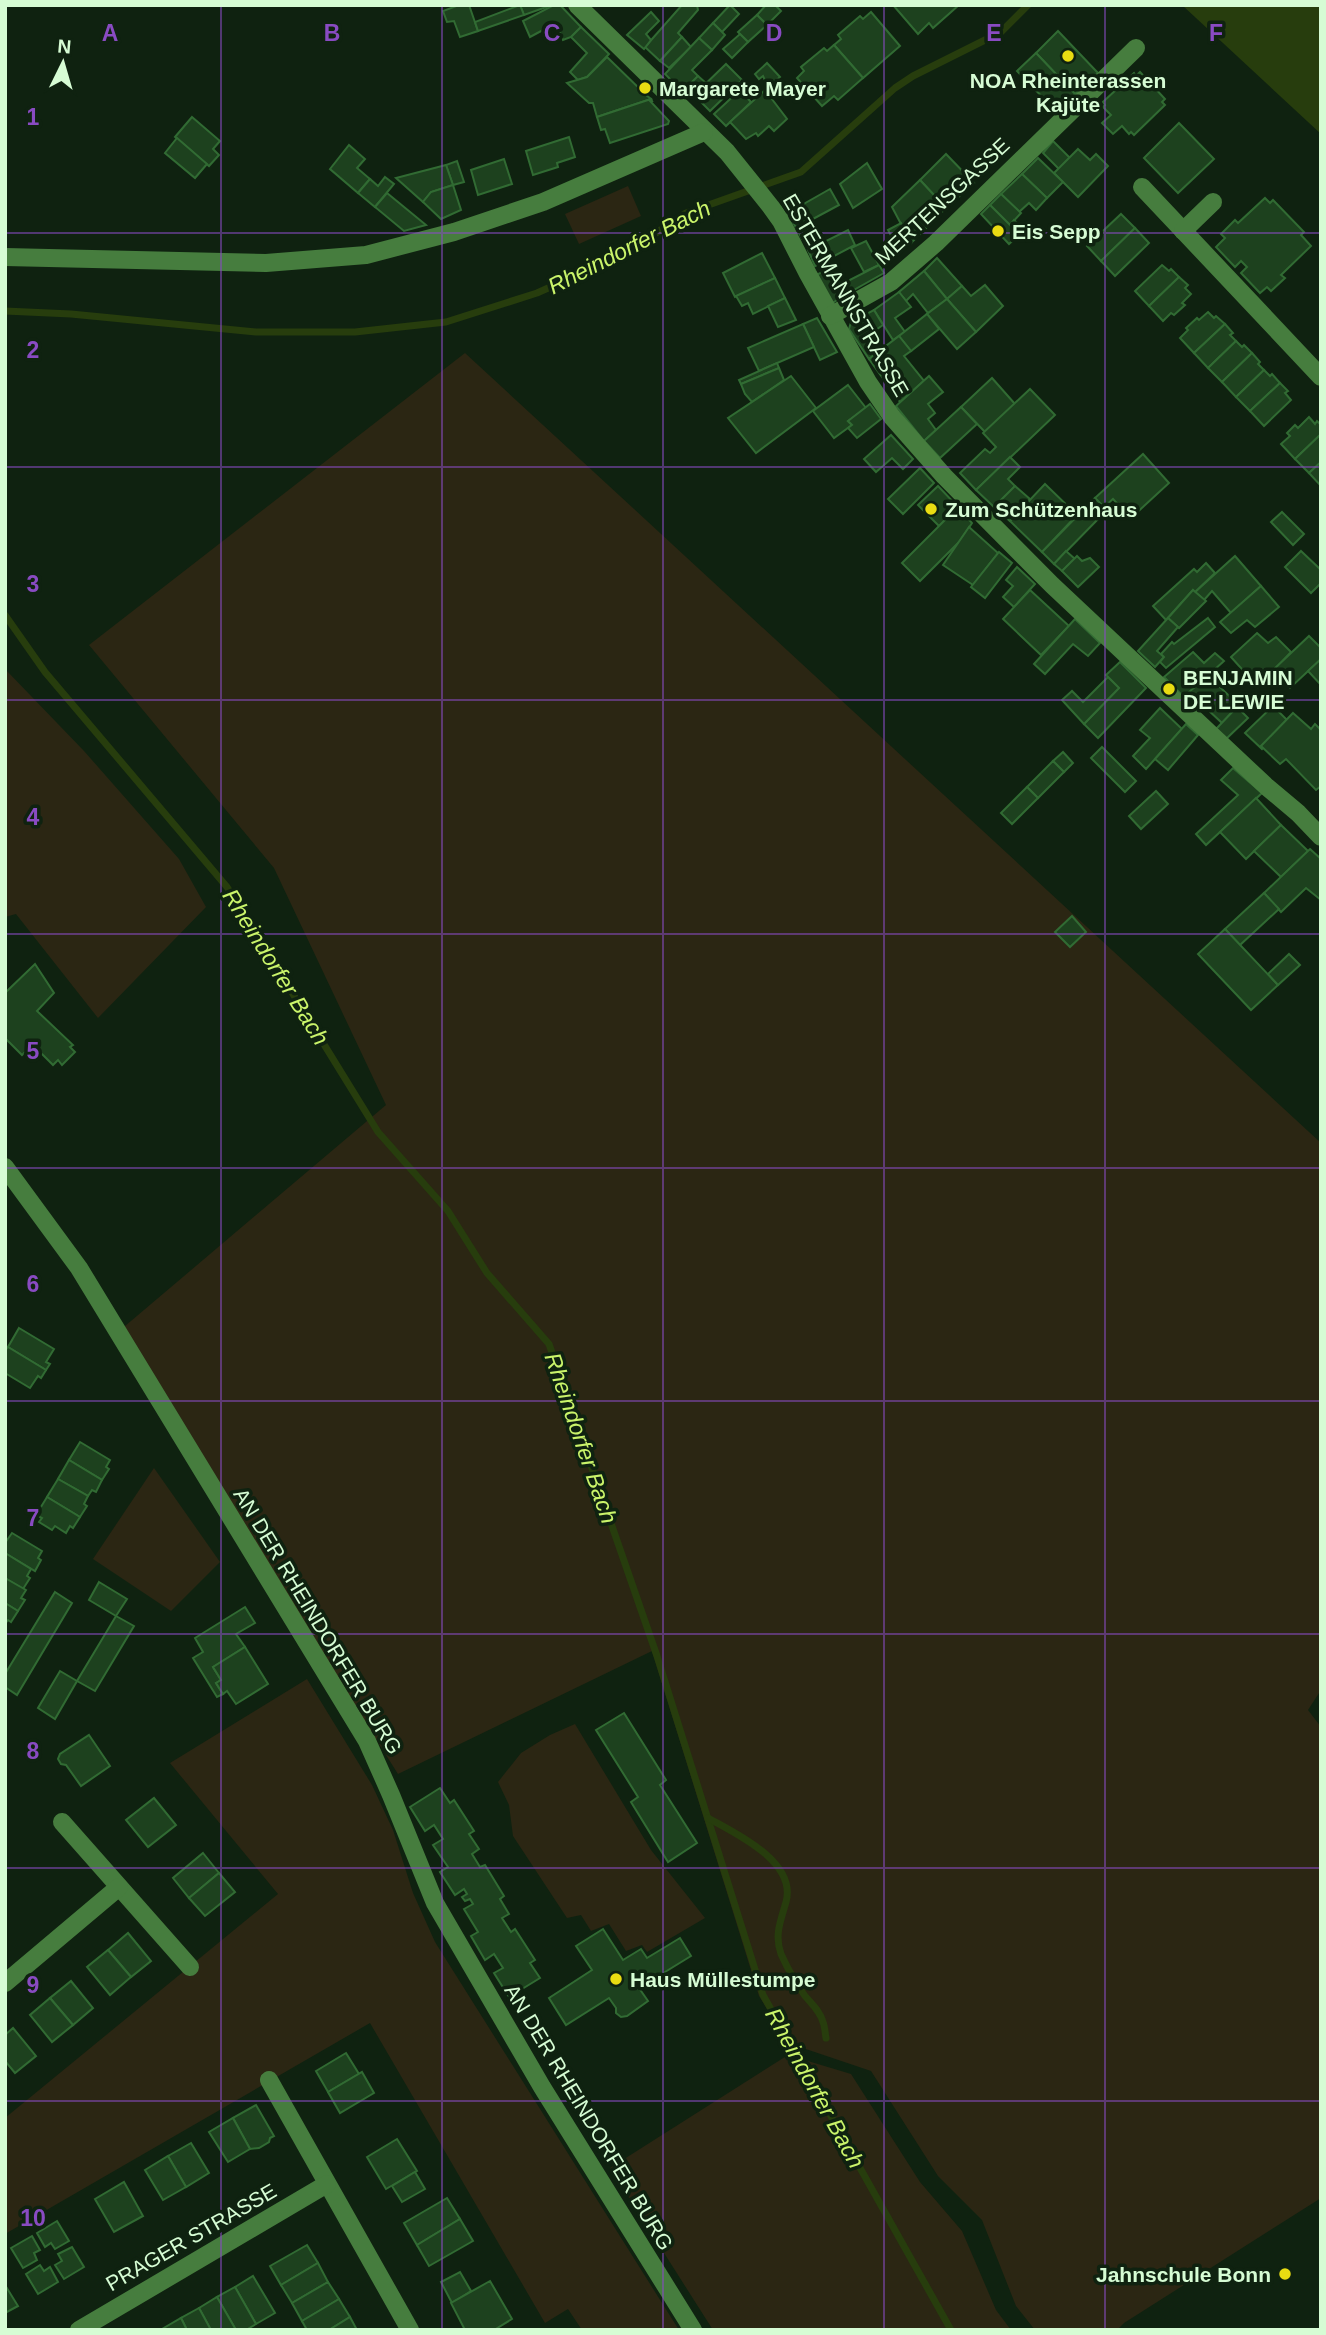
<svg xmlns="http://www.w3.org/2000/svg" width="1326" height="2335" font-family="Arial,sans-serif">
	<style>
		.green { fill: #2b2613 }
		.water { fill: #273d0d }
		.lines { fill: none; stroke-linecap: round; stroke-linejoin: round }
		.stream { stroke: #273d0d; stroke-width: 7 }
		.building { fill: #1d411e; stroke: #316b33; stroke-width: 2 }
		.minor { stroke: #467d3e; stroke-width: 18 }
		.grid { fill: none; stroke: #894bc2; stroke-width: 2; stroke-opacity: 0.55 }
		.poi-dot { fill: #e9dc12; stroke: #0f2210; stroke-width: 2.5 }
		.labels { text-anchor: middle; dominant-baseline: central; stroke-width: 7; stroke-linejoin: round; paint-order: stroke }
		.poi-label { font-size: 21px; font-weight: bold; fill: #d6fcd4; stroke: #0f2210; text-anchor: start }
		.street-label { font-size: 21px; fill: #d6fcd4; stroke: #0f2210 }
		.water-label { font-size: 23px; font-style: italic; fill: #caf46a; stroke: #0f2210 }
		.grid-label { font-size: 23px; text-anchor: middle; font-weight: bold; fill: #894bc2; stroke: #0f2210; stroke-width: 7; stroke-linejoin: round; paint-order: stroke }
	</style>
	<rect width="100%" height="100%" fill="#0f2210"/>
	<g class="green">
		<polygon points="628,186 641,216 579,244 565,214"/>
		<polygon points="465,353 1321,1143 1321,1690 1308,1710 1321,1727 1321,2198 1124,2323 1117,2330 1035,2330 1016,2306 982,2220 938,2176 871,2071 788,2043 759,1996 652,1651 398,1774 118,1332 386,1105 274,868 89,645"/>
		<polygon points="5,669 84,751 179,859 206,907 98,1018 16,914 5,917"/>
		<polygon points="154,1468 220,1562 171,1611 93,1559"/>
		<polygon points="307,1679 372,1785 393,1830 413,1893 435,1942 679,2330 582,2330 568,2309 545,2323 370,2023 5,2234 5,2118 278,1894 170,1763"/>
		<polygon points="575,1724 651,1850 705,1918 647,1952 642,1945 626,1951 609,1924 591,1931 581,1915 567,1918 513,1836 509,1805 498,1782 521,1753 550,1735"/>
		<polygon points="788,2055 851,2074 920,2182 962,2231 996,2310 1011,2330 713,2330 610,2168"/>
	</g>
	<polygon class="water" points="1182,5 1321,5 1321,134"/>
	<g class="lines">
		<g class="stream">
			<polyline points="5,311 71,314 256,332 355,332 446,322 537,293 626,253 686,213 801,172 895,88 913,76 1001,32 1028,5"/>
			<polyline points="5,615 45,672 227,887 378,1132 448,1211 487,1273 549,1344 657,1656 763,1995 951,2330"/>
			<path d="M 708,1818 C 737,1834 797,1862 786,1902 C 781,1920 774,1935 781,1954 C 787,1967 796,1984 805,1996 C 812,2004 820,2011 823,2022 C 825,2027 825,2033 826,2038"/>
		</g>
	</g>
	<g class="building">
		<polygon points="459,5 469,5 478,31 460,37 454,21 447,22 443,11"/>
		<polygon points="520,5 552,5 524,15"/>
		<polygon points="520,5 524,15 478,31 475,22"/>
		<polygon points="554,5 560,5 581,27 571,37 563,40 556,23 530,37 523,21"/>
		<polygon points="682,5 697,5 698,10 678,33 682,37 660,61 645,47"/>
		<polygon points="730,5 739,14 722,32 713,23"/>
		<polygon points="766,5 775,5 781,11 767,25 757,15"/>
		<polygon points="893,5 959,5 933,28 929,23 918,34"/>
		<polygon points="651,12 659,21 646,34 651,40 644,49 627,35"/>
		<polygon points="871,12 900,46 863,78 834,45 841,39 838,35 860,16 863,19"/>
		<polygon points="757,15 767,25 748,42 738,32"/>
		<polygon points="713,23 725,35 712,50 699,38"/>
		<polygon points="581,27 609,54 587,77 578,80 570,72 587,53 571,37"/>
		<polygon points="1058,31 1098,73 1075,94 1036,53"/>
		<polygon points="740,34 748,42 732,58 723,49"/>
		<polygon points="682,37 691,47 669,68 660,61"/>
		<polygon points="699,38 712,50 692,70 698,76 686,88 681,83 677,86 665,74"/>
		<polygon points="834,45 863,78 838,100 834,96 822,106 797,78 804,71 801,67 824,48 827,51"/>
		<polygon points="1036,53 1075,94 1057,112 1017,71"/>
		<polygon points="607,57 646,95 651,99 597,117 593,103 589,103 567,83 587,77"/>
		<polygon points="767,63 780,77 768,87 763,76 759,79 755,74"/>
		<polygon points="726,64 742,80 710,111 694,95"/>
		<polygon points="1140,72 1165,99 1162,102 1165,105 1134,135 1131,132 1129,134 1122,126 1113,134 1102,123 1111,115 1103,107 1105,105 1103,102 1134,73 1136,76"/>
		<polygon points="698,76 706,83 694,95 686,88"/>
		<polygon points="740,90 751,102 726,126 714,114"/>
		<polygon points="765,90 787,119 774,131 769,126 758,136 756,133 746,139 730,122"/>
		<polygon points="651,99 652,101 650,101 669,121 668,124 610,143 605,129 601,130 597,117"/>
		<polygon points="192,117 220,141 213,149 219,155 209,166 175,137"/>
		<polygon points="1179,123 1214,159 1178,193 1144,158"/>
		<polygon points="569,137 575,157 557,163 558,167 533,175 526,151"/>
		<polygon points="177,138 207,164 195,178 165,153"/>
		<polygon points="1053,141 1070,158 1059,169 1043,153"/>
		<polygon points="349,145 365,159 357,168 370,179 358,193 330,169"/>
		<polygon points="1078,149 1090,160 1096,154 1108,166 1078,197 1054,173"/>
		<polygon points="946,154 974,183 946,208 920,180"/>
		<polygon points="1038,158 1063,182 1047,198 1022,174"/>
		<polygon points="504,159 512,184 478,195 471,170"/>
		<polygon points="457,161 464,182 453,185 446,165"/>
		<polygon points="867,163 882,189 853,208 840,184"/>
		<polygon points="446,165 453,185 431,192 423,202 396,178"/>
		<polygon points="1022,174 1047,198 1036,210 1029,203 1019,212 1001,194"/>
		<polygon points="385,177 394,184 375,207 358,193 370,179 378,186"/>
		<polygon points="920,180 946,208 911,243 892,207"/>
		<polygon points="453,185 461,210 441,219 423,202 431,192"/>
		<polygon points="830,189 839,205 811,220 817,231 802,239 788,213"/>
		<polygon points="387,193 426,225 404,231 375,207"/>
		<polygon points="1001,194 1021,213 1010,225 990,205"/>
		<polygon points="1265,198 1270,203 1273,200 1304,232 1301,235 1311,246 1281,275 1285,278 1271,291 1267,287 1260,293 1241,273 1247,267 1241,261 1235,267 1216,247 1225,238 1221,234 1235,220 1238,223"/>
		<polygon points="990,205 1010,225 1014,220 1024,230 1009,244 981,214"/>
		<polygon points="1121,214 1135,228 1101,261 1087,246"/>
		<polygon points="901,223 911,243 898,249 888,230"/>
		<polygon points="1135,228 1149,243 1115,276 1101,261"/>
		<polygon points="848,230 855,245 815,266 808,250"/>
		<polygon points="866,241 879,265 864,272 851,248"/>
		<polygon points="762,253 775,278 735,297 723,273"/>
		<polygon points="937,258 962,286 947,299 924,271"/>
		<polygon points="879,265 884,273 843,296 838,286"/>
		<polygon points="1162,265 1169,271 1171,269 1179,277 1149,306 1135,291"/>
		<polygon points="829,269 843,296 831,304 816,275"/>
		<polygon points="924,271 947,299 928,313 913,294 906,301 899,292"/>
		<polygon points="1179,277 1188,285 1185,288 1191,294 1182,303 1185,305 1174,315 1171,313 1163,321 1149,306"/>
		<polygon points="775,278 785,298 753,314 748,303 742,306 736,296"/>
		<polygon points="985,285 1003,306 976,332 947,299 962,286 971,296"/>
		<polygon points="899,292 911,307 895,318 905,332 893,340 874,310"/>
		<polygon points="785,298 796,320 778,327 768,306"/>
		<polygon points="947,299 976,332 957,349 927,314"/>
		<polygon points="874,310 883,325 870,334 881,350 869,359 849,329 851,322"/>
		<polygon points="1208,312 1214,318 1216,316 1225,324 1194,353 1180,338 1188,330 1186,328 1197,318 1199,320"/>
		<polygon points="927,314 939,329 911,351 899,336"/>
		<polygon points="817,318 837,352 820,360 803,324"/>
		<polygon points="803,324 814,347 759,371 748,348"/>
		<polygon points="1225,324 1233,333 1230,335 1236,341 1208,368 1194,353"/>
		<polygon points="899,336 911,351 904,356 924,381 900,402 869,359"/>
		<polygon points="1236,341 1242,347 1244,345 1252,353 1222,382 1208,368"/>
		<polygon points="1252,353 1260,362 1258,364 1264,370 1236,397 1222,382"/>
		<polygon points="777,363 779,368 741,384 739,380"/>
		<polygon points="779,368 784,380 752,402 745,394 741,384"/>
		<polygon points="1264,370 1270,376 1272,374 1280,383 1250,411 1236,397"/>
		<polygon points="791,376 816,408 756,453 728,418"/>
		<polygon points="929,376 943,392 928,404 935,413 928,419 936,430 924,441 896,406"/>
		<polygon points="992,378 1015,404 985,432 961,407"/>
		<polygon points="1280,383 1288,391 1285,393 1291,400 1264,426 1250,411"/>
		<polygon points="848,385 866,408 848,421 852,425 834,438 813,411"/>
		<polygon points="1030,389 1055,415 976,490 960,473 985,449 990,453 996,447 983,433"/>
		<polygon points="870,404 881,419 857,438 848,428 852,425 848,421"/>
		<polygon points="961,407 977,424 940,458 924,441"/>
		<polygon points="1309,417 1315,424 1317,421 1321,425 1321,434 1295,459 1281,444 1290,436 1287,433 1295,425 1298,428"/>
		<polygon points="1321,434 1321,462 1309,473 1295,459"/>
		<polygon points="891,435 913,459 903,469 892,458 876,472 864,459"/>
		<polygon points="1143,454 1169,483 1131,518 1113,499 1104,507 1095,498"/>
		<polygon points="1010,457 1020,467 1008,479 1015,486 994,507 976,490"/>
		<polygon points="1321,462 1321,486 1309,473"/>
		<polygon points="920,468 934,483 903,514 888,499"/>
		<polygon points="1045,484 1077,515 1042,552 1010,521"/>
		<polygon points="938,486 958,507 939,526 918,505"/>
		<polygon points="1015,486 1030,499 1010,521 994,507"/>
		<polygon points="1095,498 1107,510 1054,564 1042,552"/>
		<polygon points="958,507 972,523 960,541 920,581 902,563"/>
		<polygon points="1282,512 1304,534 1293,545 1271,522"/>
		<polygon points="969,527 998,553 973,585 943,565"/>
		<polygon points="1066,551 1075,559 1062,571 1054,564"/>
		<polygon points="1301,551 1321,570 1321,583 1311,593 1285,567"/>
		<polygon points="999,552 1012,563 985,598 971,587"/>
		<polygon points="1077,556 1082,561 1090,558 1099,567 1078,587 1062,571"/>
		<polygon points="1235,556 1261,586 1231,613 1212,591 1204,600 1195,592"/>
		<polygon points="1206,563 1215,573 1195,592 1193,590 1166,620 1153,606 1194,569 1197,572"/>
		<polygon points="1017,567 1035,584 1014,607 1003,597 1013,586 1006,580"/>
		<polygon points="1261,586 1279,607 1255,627 1247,620 1231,633 1220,622"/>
		<polygon points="1030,590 1069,626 1041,655 1003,619"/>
		<polygon points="1193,590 1206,601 1179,628 1168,618"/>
		<polygon points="1168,618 1178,627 1157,651 1164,657 1155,667 1138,651"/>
		<polygon points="1208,618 1215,627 1166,668 1160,662 1164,657 1161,654 1172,642 1174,644"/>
		<polygon points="1075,619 1100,643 1088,656 1073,644 1045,674 1034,664"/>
		<polygon points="1257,633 1268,643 1276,637 1291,652 1258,687 1231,657"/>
		<polygon points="1309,636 1321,648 1321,659 1290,688 1272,671"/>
		<polygon points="1193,652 1204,663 1215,653 1224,661 1184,697 1164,677"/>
		<polygon points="1321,659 1321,685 1308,671"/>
		<polygon points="1120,662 1146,688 1098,738 1084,724 1119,688 1106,675"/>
		<polygon points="1208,676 1239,705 1222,723 1189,692"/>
		<polygon points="1108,677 1119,688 1084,724 1062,700 1072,691 1083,702"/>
		<polygon points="1273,706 1287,720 1261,746 1263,748 1262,749 1245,733"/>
		<polygon points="1237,707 1248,718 1226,739 1216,729"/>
		<polygon points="1160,708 1182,729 1146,769 1133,756 1150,738 1140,730"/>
		<polygon points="1293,713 1311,729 1315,724 1321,730 1321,786 1316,790 1286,759 1280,764 1261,746"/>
		<polygon points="1186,724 1198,735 1168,770 1155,759"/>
		<polygon points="1102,747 1136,781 1125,792 1091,758"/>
		<polygon points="1063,752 1073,763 1064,772 1053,761"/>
		<polygon points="1053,761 1064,772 1038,798 1027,787"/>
		<polygon points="1233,768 1262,793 1206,845 1196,834 1238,795 1221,780"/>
		<polygon points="1027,787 1038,798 1012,824 1001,813"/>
		<polygon points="1156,791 1168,804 1141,829 1129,816"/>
		<polygon points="1256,798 1281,825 1246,859 1220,832"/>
		<polygon points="1281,825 1308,851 1281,877 1254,851"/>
		<polygon points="1310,849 1321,859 1321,900 1306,888 1281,912 1264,893"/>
		<polygon points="1264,893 1279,909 1240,945 1225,929"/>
		<polygon points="1072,916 1086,932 1070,947 1055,932"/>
		<polygon points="1225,929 1278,985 1251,1010 1198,954"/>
		<polygon points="1289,954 1300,965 1278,985 1268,974"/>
		<polygon points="35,964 54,993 37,1011 73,1045 70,1047 75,1052 62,1065 58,1060 53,1065 33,1045 22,1055 5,1038 5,993"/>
		<polygon points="19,1328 54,1349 46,1362 50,1364 46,1370 8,1347"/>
		<polygon points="8,1347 46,1370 41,1378 38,1376 30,1388 5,1373 5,1351"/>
		<polygon points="80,1442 110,1460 106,1467 109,1469 102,1480 69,1460"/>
		<polygon points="69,1460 102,1480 96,1492 92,1490 88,1496 58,1479"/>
		<polygon points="58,1479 88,1496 84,1504 87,1506 80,1517 47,1497"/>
		<polygon points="47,1497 80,1517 73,1528 70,1526 66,1533 55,1526 52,1530 39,1522 42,1518 36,1515"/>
		<polygon points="12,1533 42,1551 38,1558 41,1560 35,1571 5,1553 5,1543"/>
		<polygon points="5,1553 31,1569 27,1576 30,1578 23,1589 5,1578"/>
		<polygon points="5,1578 26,1590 21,1598 25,1600 18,1611 5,1603"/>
		<polygon points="99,1582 127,1599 116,1616 89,1600"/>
		<polygon points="55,1592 72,1603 17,1695 5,1687 5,1674"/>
		<polygon points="5,1603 18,1611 11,1622 8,1620 5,1624"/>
		<polygon points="245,1607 255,1623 236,1634 245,1647 213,1667 221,1680 216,1683 223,1694 217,1697 193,1658 203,1652 195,1638"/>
		<polygon points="116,1616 134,1626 95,1691 77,1681"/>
		<polygon points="245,1647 268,1684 236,1704 227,1691 223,1694 216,1683 221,1680 213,1667"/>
		<polygon points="60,1671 77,1681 55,1719 38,1708"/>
		<polygon points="624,1713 666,1780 660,1785 697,1843 668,1862 631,1802 638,1797 596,1730"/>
		<polygon points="89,1735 110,1766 81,1786 66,1765 61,1764 58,1759 60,1754"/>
		<polygon points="440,1788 450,1803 454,1800 474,1831 469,1834 479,1849 472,1854 480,1867 485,1865 504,1896 500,1899 509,1914 502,1918 511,1932 515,1929 535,1960 530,1963 540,1978 509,1997 494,1973 503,1968 494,1954 485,1960 471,1936 478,1932 464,1909 473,1904 470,1899 465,1901 462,1897 467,1894 464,1889 455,1895 440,1872 448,1867 433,1845 443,1839 434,1825 425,1831 410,1807"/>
		<polygon points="154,1798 176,1825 148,1847 126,1820"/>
		<polygon points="203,1853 219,1873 189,1898 173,1878"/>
		<polygon points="219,1873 235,1892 205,1916 189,1898"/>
		<polygon points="603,1929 623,1960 641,1949 647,1958 680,1938 691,1956 639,1988 648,2001 627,2016 621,2017 616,2013 616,2008 609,1998 566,2025 549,1998 592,1970 576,1946"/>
		<polygon points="128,1933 151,1961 131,1977 108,1950"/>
		<polygon points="108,1950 131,1977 110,1995 87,1967"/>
		<polygon points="71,1981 93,2008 73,2025 50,1998"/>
		<polygon points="50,1998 73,2025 52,2042 30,2015"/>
		<polygon points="13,2028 36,2056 15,2073 5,2061 5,2035"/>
		<polygon points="346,2053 359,2074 328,2092 316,2071"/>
		<polygon points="362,2072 374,2093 340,2113 328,2092"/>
		<polygon points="256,2105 274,2136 270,2138 269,2142 259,2148 250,2149 233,2118"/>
		<polygon points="233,2118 250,2149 228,2162 209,2132"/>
		<polygon points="397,2139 417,2171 386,2189 367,2157"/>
		<polygon points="191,2143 209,2173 186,2187 168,2156"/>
		<polygon points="168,2156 186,2187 163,2200 145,2170"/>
		<polygon points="415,2172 425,2189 402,2202 392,2186"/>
		<polygon points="124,2182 143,2216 114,2232 95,2199"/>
		<polygon points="447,2198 460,2219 417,2245 404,2223"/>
		<polygon points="460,2219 473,2241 429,2266 417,2245"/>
		<polygon points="57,2221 69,2241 55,2249 51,2243 45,2247 37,2233"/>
		<polygon points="32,2236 40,2250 34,2253 37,2260 23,2268 11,2248"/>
		<polygon points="307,2245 318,2263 281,2285 270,2266"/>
		<polygon points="72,2247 84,2267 64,2279 55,2265 62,2261 58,2254"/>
		<polygon points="318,2263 328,2282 292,2303 281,2285"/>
		<polygon points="40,2265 44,2271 50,2267 58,2282 38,2294 26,2274"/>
		<polygon points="460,2272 471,2291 452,2303 441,2282"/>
		<polygon points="253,2276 275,2313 256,2324 235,2287"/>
		<polygon points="490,2281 512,2319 494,2330 465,2330 451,2303"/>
		<polygon points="328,2282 339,2299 302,2321 292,2303"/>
		<polygon points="5,2285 18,2306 5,2313"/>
		<polygon points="235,2287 256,2324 246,2330 236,2330 217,2297"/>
		<polygon points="217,2297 236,2330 211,2330 199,2308"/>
		<polygon points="339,2299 350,2317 329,2330 307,2330 302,2321"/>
		<polygon points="199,2308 211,2330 187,2330 181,2318"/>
		<polygon points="350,2317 357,2330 329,2330"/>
		<polygon points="181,2318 187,2330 162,2330 162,2329"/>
	</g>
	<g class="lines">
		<g class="minor">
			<polyline points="577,5 727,152 771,207 781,221 808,274 868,382 892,417 944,476 1052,585 1267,787 1298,813 1321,837"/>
			<polyline points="1142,187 1321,377"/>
			<polyline points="1183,231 1213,202"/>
			<polyline points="5,257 266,263 366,255 454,232 543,202 704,132"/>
			<polyline points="830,316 891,282 936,243 1136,48"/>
			<polyline points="5,1167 79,1268 367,1741 391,1795 435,1903 542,2087 693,2330"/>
			<polyline points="62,1822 190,1967"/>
			<polyline points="5,1983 119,1887"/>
			<polyline points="269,2080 410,2330"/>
			<polyline points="79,2330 327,2184"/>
		</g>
	</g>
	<path class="grid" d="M 221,5 L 221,2330M 442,5 L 442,2330M 663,5 L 663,2330M 884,5 L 884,2330M 1105,5 L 1105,2330M 5,233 L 1321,233M 5,467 L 1321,467M 5,700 L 1321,700M 5,934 L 1321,934M 5,1168 L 1321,1168M 5,1401 L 1321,1401M 5,1634 L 1321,1634M 5,1868 L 1321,1868M 5,2101 L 1321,2101"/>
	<g class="poi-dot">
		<circle cx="1068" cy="56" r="7"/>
		<circle cx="645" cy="88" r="7"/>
		<circle cx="998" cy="231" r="7"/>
		<circle cx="931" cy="509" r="7"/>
		<circle cx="1169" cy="689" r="7"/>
		<circle cx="616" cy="1979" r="7"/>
		<circle cx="1285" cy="2274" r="7"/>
	</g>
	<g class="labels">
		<g class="poi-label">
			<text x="1068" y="80" text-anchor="middle">NOA Rheinterassen<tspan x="1068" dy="24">Kajüte</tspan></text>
			<text x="659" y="88">Margarete Mayer</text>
			<text x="1012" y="231">Eis Sepp</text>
			<text x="945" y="509">Zum Schützenhaus</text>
			<text x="1183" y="677">BENJAMIN<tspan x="1183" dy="24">DE LEWIE</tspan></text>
			<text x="630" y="1979">Haus Müllestumpe</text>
			<text x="1271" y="2274" text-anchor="end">Jahnschule Bonn</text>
		</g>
		<g class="street-label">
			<text transform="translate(942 201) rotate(-43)">MERTENSGASSE</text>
			<text transform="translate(846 295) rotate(60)">ESTERMANNSTRASSE</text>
			<text transform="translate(318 1621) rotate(59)">AN DER RHEINDORFER BURG</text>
			<text transform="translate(589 2117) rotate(59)">AN DER RHEINDORFER BURG</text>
			<text transform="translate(191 2237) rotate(-30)">PRAGER STRASSE</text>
		</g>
		<g class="water-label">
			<text transform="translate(629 247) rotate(-27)">Rheindorfer Bach</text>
			<text transform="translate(276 967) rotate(58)">Rheindorfer Bach</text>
			<text transform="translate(581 1438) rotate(71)">Rheindorfer Bach</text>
			<text transform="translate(815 2088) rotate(61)">Rheindorfer Bach</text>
		</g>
	</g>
	<g class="grid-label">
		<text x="110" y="41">A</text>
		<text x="332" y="41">B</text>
		<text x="552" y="41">C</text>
		<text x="774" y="41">D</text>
		<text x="994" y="41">E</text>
		<text x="1216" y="41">F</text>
		<text x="33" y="125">1</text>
		<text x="33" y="358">2</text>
		<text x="33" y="592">3</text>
		<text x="33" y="825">4</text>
		<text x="33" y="1059">5</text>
		<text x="33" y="1292">6</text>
		<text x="33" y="1526">7</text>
		<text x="33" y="1759">8</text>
		<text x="33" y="1993">9</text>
		<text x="33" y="2226">10</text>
	</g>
	<rect width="1326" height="2335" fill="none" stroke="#d6fcd4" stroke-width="14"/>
	<g transform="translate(63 63) rotate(5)" stroke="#0f2210" stroke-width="5" paint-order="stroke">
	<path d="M0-5L12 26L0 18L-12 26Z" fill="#d6fcd4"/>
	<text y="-10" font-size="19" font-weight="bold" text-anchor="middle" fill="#d6fcd4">N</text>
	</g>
</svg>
